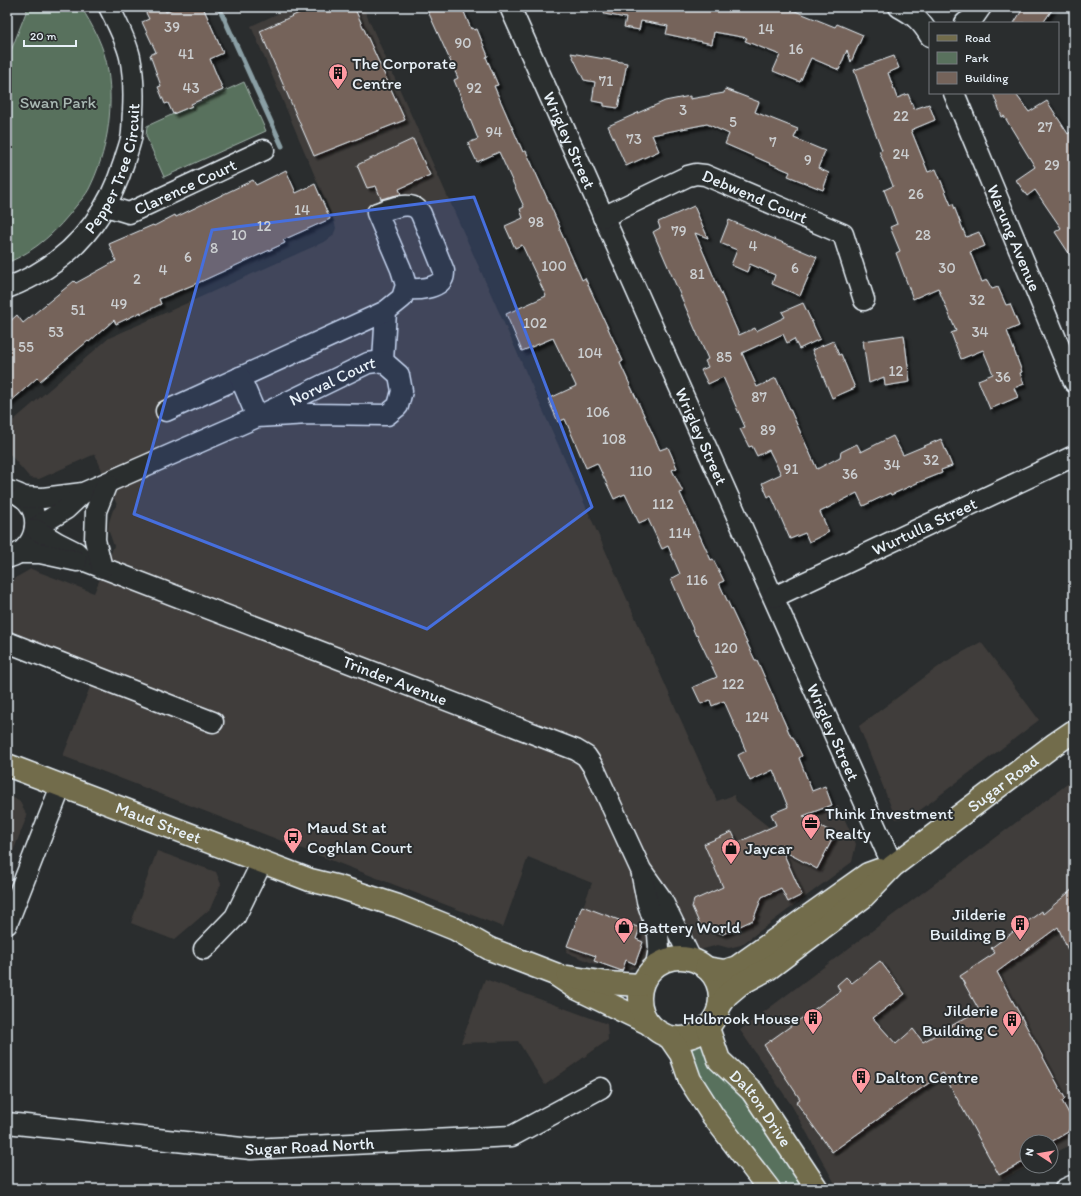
<svg xmlns="http://www.w3.org/2000/svg" width="1081" height="1196" font-family="Itim,sans-serif">
	<style>
		.built { fill: #403d3b }
		.green { fill: #59715d; stroke: #a0b1aa }
		.lines { fill: none; stroke-linecap: round; stroke-linejoin: round }
		.stream { stroke: #8a9fa5; stroke-width: 5 }
		.building { fill: #74635a; stroke: #e8f1f8; filter: url(#shadow) }
		.minor-casing { stroke: #e8f1f8; stroke-width: 23 }
		.major-casing { stroke: #e8f1f8; stroke-width: 25 }
		.minor { stroke: #2a2d2e; stroke-width: 20 }
		.major { stroke: #726c4b; stroke-width: 22 }
		.marked { fill: #466fde; fill-opacity: 0.2; stroke: #466fde; stroke-width: 3; stroke-linejoin: round }
		.labels { text-anchor: middle; dominant-baseline: central; stroke-width: 4; stroke-linejoin: round; paint-order: stroke }
		.number-label { font-size: 15px; fill: #cbced0 }
		.poi-label { font-size: 17px; fill: #e8f1f8; stroke: #2a2d2e; text-anchor: start }
		.park-label { font-size: 17px; fill: #a8b7b2; stroke: #2a2d2e }
		.street-label { font-size: 17px; fill: #e8f1f8; stroke: #2a2d2e }
	</style>
	<defs>
		<filter id="shadow"><feDropShadow dx="3.5" dy="3.5" stdDeviation="1" flood-color="#0009"/></filter>
	</defs>
	<rect width="100%" height="100%" fill="#2a2d2e"/>
	<filter id="ink" filterUnits="userSpaceOnUse"><feTurbulence type="fractalNoise" baseFrequency=".025" numOctaves="2"/><feDisplacementMap in="SourceGraphic" scale="8" xChannelSelector="R" yChannelSelector="G"/><feConvolveMatrix kernelMatrix="1 2 1 2 8 2 1 2 1" color-interpolation-filters="sRGB"/></filter>
	<g filter="url(#ink)">
		<g class="built">
			<polygon points="292,7 363,7 717,801 734,795 736,801 775,832 838,805 856,844 852,862 741,945 729,948 718,945 623,971 614,972 566,952 592,883 528,857 503,927 63,756 92,682 7,651 7,587 17,577 31,569 94,593 114,546 108,529 109,522 113,510 117,505 95,454 39,479 30,478 7,451 7,426 109,338 326,241 333,236 336,228 334,221 251,26"/>
			<polygon points="981,642 1039,720 911,817 896,819 859,726 945,662"/>
			<polygon points="1074,779 1074,1143 1051,1155 1051,1142 1027,1142 1027,1166 1029,1166 983,1189 838,1189 792,1106 740,1030"/>
			<polygon points="7,796 19,800 27,816 7,867"/>
			<polygon points="157,851 216,872 221,884 210,909 174,940 131,923"/>
			<polygon points="485,979 607,1024 608,1040 545,1085 518,1041 461,1043"/>
		</g>
		<g class="green">
			<path d="M 28,7 L 81,7 C 93,26 105,48 108,71 C 114,110 107,153 89,189 C 86,195 81,200 76,206 C 57,231 37,250 7,263 L 7,61 Z"/>
			<polygon points="244,82 266,131 164,177 146,136 147,126"/>
			<polygon points="696,1045 704,1045 729,1085 745,1097 807,1189 776,1189 723,1115 702,1081 691,1051"/>
		</g>
		<g class="lines">
			<polyline class="stream" points="219,7 282,146"/>
		</g>
		<g class="building">
			<polygon points="143,7 164,7 166,12 176,7 203,7 223,53 210,59 223,90 191,104 192,106 173,114 168,103 165,104 158,87 161,86 150,55 156,52 142,22 149,19"/>
			<polygon points="312,7 354,7 405,120 314,156 260,31"/>
			<polygon points="426,7 462,7 471,29 473,28 474,30 477,29 488,56 486,57 498,85 494,86 523,152 526,151 560,227 559,228 582,280 585,278 623,361 620,363 660,450 668,447 677,468 672,470 683,492 680,493 711,560 713,559 724,581 719,583 755,660 757,660 791,737 793,737 802,756 799,758 812,791 825,786 832,805 803,816 835,834 817,869 782,850 802,895 788,902 781,888 762,897 753,920 723,934 700,925 692,907 694,900 723,887 704,844 732,832 737,843 776,825 771,814 788,807 773,770 750,781 738,755 746,751 724,701 712,706 710,700 701,704 693,687 717,677 697,635 696,636 671,579 680,574 668,546 662,549 648,519 639,523 625,494 614,499 597,463 586,468 565,419 558,422 548,399 576,386 553,338 522,351 506,314 546,296 522,245 515,248 505,226 523,218 520,209 524,207 499,152 477,162 468,143 478,139 454,80 458,78"/>
			<polygon points="605,7 785,7 835,27 837,24 863,35 851,62 847,50 839,70 811,58 800,82 773,71 780,55 745,41 747,38 714,32 712,44 666,34 668,26 641,21 639,30 624,27 626,18 604,14"/>
			<polygon points="1024,7 1054,7 1043,23 1014,23"/>
			<polygon points="571,53 627,63 618,108 604,106 604,103 592,101 595,82 584,80"/>
			<polygon points="894,56 899,68 888,73 897,98 908,94 914,109 929,104 935,120 911,130 928,172 936,169 951,205 953,204 966,237 979,232 985,246 970,252 982,282 987,280 992,289 998,287 1006,305 1010,304 1019,326 1007,331 1022,372 1020,373 1024,384 1014,388 1018,397 990,409 978,380 993,374 983,350 961,359 951,333 956,331 938,288 913,299 896,253 900,251 890,227 897,224 884,190 893,186 879,151 882,150 867,111 868,111 854,70"/>
			<polygon points="725,89 759,102 755,112 798,129 794,138 825,151 818,168 829,173 823,190 788,176 790,172 725,144 729,134 707,124 652,135 659,151 626,166 608,126 665,101 690,96 690,99 724,93"/>
			<polygon points="993,93 1015,93 1029,112 1047,101 1068,134 1074,129 1074,261 1055,232 1061,228 1035,190 1027,196 1016,180 1035,167 1004,116 1002,117"/>
			<polygon points="413,139 430,175 399,189 401,194 381,199 376,186 367,188 357,165"/>
			<polygon points="286,170 296,193 315,184 330,219 283,240 285,243 200,282 159,299 161,304 141,314 141,312 116,324 114,320 89,342 88,341 40,381 37,378 7,405 7,324 17,315 23,323 74,281 76,283 116,261 109,244 153,225 154,226 175,215 176,217 253,180 256,185"/>
			<polygon points="694,206 708,238 695,233 739,335 755,328 756,331 785,317 782,312 803,303 820,339 799,349 794,339 787,343 783,334 742,353 757,387 776,378 817,469 840,457 841,452 857,444 861,452 893,436 903,455 941,439 952,466 941,470 942,473 917,483 891,495 890,493 863,506 857,493 820,512 829,532 809,542 805,533 790,539 771,495 768,497 762,483 781,474 769,450 757,456 752,446 749,447 740,429 745,427 723,377 708,384 701,370 708,367 705,361 708,359 653,232 660,228 658,222"/>
			<polygon points="729,220 817,257 800,296 772,284 775,275 750,264 747,272 731,265 737,250 720,243"/>
			<polygon points="904,335 910,382 885,386 884,377 869,383 863,341"/>
			<polygon points="833,341 839,355 841,354 855,388 832,398 812,350"/>
			<polygon points="1074,888 1074,964 1058,927 997,972 1065,1098 1062,1101 1073,1121 1068,1132 1051,1142 1027,1142 1027,1160 999,1175 943,1073 832,1152 796,1102 800,1099 764,1045 840,991 837,985 846,977 852,983 880,961 905,994 873,1018 896,1044 913,1029 923,1042 979,1010 960,976 995,953 991,948 1042,911 1043,914"/>
			<polygon points="582,906 640,928 636,939 643,942 635,964 626,960 622,971 594,961 596,956 567,946"/>
		</g>
		<g class="lines">
			<g class="minor-casing">
				<g id="minor">
					<path id="s1" d="M 510,7 L 893,866"/>
					<path d="M 899,7 C 914,15 921,21 930,36"/>
					<polyline points="965,23 974,17 981,7"/>
					<path id="s2" d="M 954,93 L 1074,382"/>
					<path id="s3" d="M 106,206 L 129,213 L 264,150"/>
					<path id="s4" d="M 603,217 L 688,176 L 696,174 L 705,175 L 843,234 L 864,300"/>
					<path id="s5" d="M 7,288 C 67,265 105,223 124,162 C 126,155 129,147 131,139 C 133,130 132,121 133,112 C 134,94 134,76 130,57 C 126,40 117,23 109,7"/>
					<path d="M 383,361 L 386,311 L 402,298 L 406,285 L 401,269 L 377,213 C 386,210 408,201 417,209 C 418,209 421,214 421,214 L 444,271 C 444,273 444,276 443,278 C 438,289 416,290 406,289"/>
					<polyline points="166,411 386,311"/>
					<path d="M 7,491 C 43,495 46,548 7,558"/>
					<path id="s6" d="M 22,497 L 43,498 L 83,493 L 257,417 L 368,363 L 383,361 L 399,375 L 402,391 L 398,406 L 387,415 L 309,414 L 257,417 L 240,377"/>
					<polyline points="35,528 66,509 83,493"/>
					<path id="s7" d="M 35,529 L 58,543 L 76,552 L 85,561 L 576,750 L 586,756 L 594,768 L 641,870 L 661,898 L 691,959"/>
					<polyline points="20,553 40,553 77,561"/>
					<polyline points="102,568 95,540 96,511 107,483"/>
					<path id="s8" d="M 774,597 L 1074,456"/>
					<polyline points="7,642 213,722"/>
					<polyline points="642,876 647,901 658,934 659,948 656,965"/>
					<polyline points="7,924 61,786"/>
					<polyline points="204,949 235,917 262,862"/>
					<path id="s9" d="M 7,1123 L 251,1149 L 512,1136 L 601,1088"/>
					<polyline points="1065,1189 1074,1185"/>
				</g>
			</g>
			<g class="major-casing">
				<g id="major">
					<path id="s10" d="M 7,765 L 310,880 L 339,887 L 398,906 L 455,929 L 490,949 L 555,974 L 576,988 L 648,1023"/>
					<circle cx="680" cy="998" r="40"/>
					<polyline points="706,968 725,971 737,967 868,874 879,870"/>
					<polyline points="568,977 607,983 641,985"/>
					<path id="s11" d="M 719,1007 L 727,995 L 740,984 L 768,969 L 862,898 L 893,866 L 1055,744 L 1074,731"/>
					<path id="s12" d="M 708,1028 L 719,1060 L 752,1091 L 817,1189"/>
					<polyline points="670,1038 681,1054 690,1080 713,1116 769,1189"/>
				</g>
			</g>
			<use href="#minor" class="minor"/>
			<use href="#major" class="major"/>
		</g>
	</g>
	<path class="marked" d="M 474,197 L 592,507 L 427,629 L 134,514 L 212,230 Z"/>
	<defs>
		<g id="building-pin" transform="scale(1)"><path d="M0 17L-7.5 6A9.5 9.5 0 1 1 7.5 6Z" fill="#ff9aa2" stroke="#2a2d2e"/><path d="M-4-6H4V6H1V3H-1V6H-4ZM-2.5-4.3h1.7v1.8h-1.7ZM.8-4.3h1.7v1.8H.8ZM-2.5-1h1.7V.8h-1.7ZM.8-1h1.7V.8H.8Z" fill="#111"/></g>
		<g id="office-pin" transform="scale(1)"><path d="M0 17L-7.5 6A9.5 9.5 0 1 1 7.5 6Z" fill="#ff9aa2" stroke="#2a2d2e"/><path d="M-6-3h4V-5.5h4V-3h4V5H-6ZM-1-4.5V-3h2v-1.5ZM-6 0V1H6V0Z" fill="#111"/></g>
		<g id="bus-pin" transform="scale(1)"><path d="M0 17L-7.5 6A9.5 9.5 0 1 1 7.5 6Z" fill="#ff9aa2" stroke="#2a2d2e"/><path d="M-5-6H5V4H4V6H2V4H-2V6H-4V4H-5ZM-3.5-4V0h7V-4ZM-3.5 1.2v1.5H-2V1.2ZM2 1.2v1.5H3.5V1.2Z" fill="#111"/></g>
		<g id="shop-pin" transform="scale(1)"><path d="M0 17L-7.5 6A9.5 9.5 0 1 1 7.5 6Z" fill="#ff9aa2" stroke="#2a2d2e"/><path d="M-5-2.5h2.3a2.7 3.5 0 0 1 5.4 0H5L5.5 6h-11ZM-1.5-2.5h3a1.5 2.3 0 0 0-3 0Z" fill="#111"/></g>
	</defs>
	<g fill-rule="evenodd">
		<use href="#building-pin" x="338" y="73"/>
		<use href="#office-pin" x="811" y="823"/>
		<use href="#bus-pin" x="293" y="837"/>
		<use href="#shop-pin" x="731" y="848"/>
		<use href="#building-pin" x="1020" y="924"/>
		<use href="#shop-pin" x="624" y="927"/>
		<use href="#building-pin" x="813" y="1018"/>
		<use href="#building-pin" x="1012" y="1020"/>
		<use href="#building-pin" x="861" y="1077"/>
	</g>
	<g class="labels">
		<g class="number-label">
			<text x="172" y="27">39</text>
			<text x="766" y="29">14</text>
			<text x="463" y="43">90</text>
			<text x="796" y="49">16</text>
			<text x="186" y="54">41</text>
			<text x="606" y="81">71</text>
			<text x="191" y="88">43</text>
			<text x="474" y="88">92</text>
			<text x="683" y="110">3</text>
			<text x="901" y="116">22</text>
			<text x="733" y="122">5</text>
			<text x="1045" y="127">27</text>
			<text x="494" y="132">94</text>
			<text x="634" y="139">73</text>
			<text x="773" y="142">7</text>
			<text x="901" y="154">24</text>
			<text x="808" y="160">9</text>
			<text x="1052" y="165">29</text>
			<text x="916" y="194">26</text>
			<text x="302" y="210">14</text>
			<text x="536" y="222">98</text>
			<text x="264" y="226">12</text>
			<text x="679" y="231">79</text>
			<text x="239" y="235">10</text>
			<text x="923" y="235">28</text>
			<text x="753" y="246">4</text>
			<text x="214" y="248">8</text>
			<text x="188" y="257">6</text>
			<text x="554" y="266">100</text>
			<text x="795" y="268">6</text>
			<text x="947" y="268">30</text>
			<text x="163" y="270">4</text>
			<text x="697" y="274">81</text>
			<text x="137" y="279">2</text>
			<text x="977" y="300">32</text>
			<text x="119" y="304">49</text>
			<text x="78" y="310">51</text>
			<text x="535" y="323">102</text>
			<text x="56" y="332">53</text>
			<text x="980" y="332">34</text>
			<text x="26" y="347">55</text>
			<text x="590" y="353">104</text>
			<text x="724" y="357">85</text>
			<text x="896" y="371">12</text>
			<text x="1003" y="377">36</text>
			<text x="759" y="397">87</text>
			<text x="598" y="412">106</text>
			<text x="768" y="430">89</text>
			<text x="614" y="439">108</text>
			<text x="931" y="460">32</text>
			<text x="892" y="465">34</text>
			<text x="791" y="469">91</text>
			<text x="641" y="471">110</text>
			<text x="850" y="474">36</text>
			<text x="663" y="504">112</text>
			<text x="680" y="533">114</text>
			<text x="697" y="580">116</text>
			<text x="726" y="648">120</text>
			<text x="733" y="684">122</text>
			<text x="757" y="717">124</text>
		</g>
		<g class="poi-label">
			<text x="352" y="63">The Corporate<tspan x="352" dy="20">Centre</tspan></text>
			<text x="825" y="813">Think Investment<tspan x="825" dy="20">Realty</tspan></text>
			<text x="307" y="827">Maud St at<tspan x="307" dy="20">Coghlan Court</tspan></text>
			<text x="745" y="848">Jaycar</text>
			<text x="1006" y="914" text-anchor="end">Jilderie<tspan x="1006" dy="20">Building B</tspan></text>
			<text x="638" y="927">Battery World</text>
			<text x="998" y="1010" text-anchor="end">Jilderie<tspan x="998" dy="20">Building C</tspan></text>
			<text x="799" y="1018" text-anchor="end">Holbrook House</text>
			<text x="875" y="1077">Dalton Centre</text>
		</g>
		<g class="park-label">
			<text x="58" y="102">Swan Park</text>
		</g>
		<g class="street-label">
			<text stroke="none"><textPath href="#s1" startOffset="146">Wrigley Street</textPath></text>
			<text stroke="none"><textPath href="#s5" startOffset="169">Pepper Tree Circuit</textPath></text>
			<text stroke="none"><textPath href="#s3" startOffset="86">Clarence Court</textPath></text>
			<text stroke="none"><textPath href="#s4" startOffset="166">Debwend Court</textPath></text>
			<text stroke="none"><textPath href="#s2" startOffset="157">Warung Avenue</textPath></text>
			<text stroke="none"><textPath href="#s6" startOffset="335">Norval Court</textPath></text>
			<text stroke="none"><textPath href="#s1" startOffset="470">Wrigley Street</textPath></text>
			<text stroke="none"><textPath href="#s8" startOffset="166">Wurtulla Street</textPath></text>
			<text stroke="none"><textPath href="#s7" startOffset="392">Trinder Avenue</textPath></text>
			<text stroke="none"><textPath href="#s1" startOffset="794">Wrigley Street</textPath></text>
			<text stroke="none"><textPath href="#s11" startOffset="363">Sugar Road</textPath></text>
			<text stroke="none"><textPath href="#s10" startOffset="162">Maud Street</textPath></text>
			<text stroke="none"><textPath href="#s12" startOffset="98">Dalton Drive</textPath></text>
			<text stroke="none"><textPath href="#s9" startOffset="304">Sugar Road North</textPath></text>
		</g>
	</g>
	<rect width="1081" height="1196" fill="none" stroke="#2a2d2e" stroke-width="24"/>
	<rect x="12" y="12" width="1057" height="1172" fill="none" stroke="#e8f1f8" stroke-width="1.5" filter="url(#ink)"/>
	<rect x="929" y="22" width="130" height="72" fill="#2a2d2e" stroke="#767b7f"/>
	<rect x="937" y="35" width="20" height="6" fill="#726c4b" stroke="#767b7f"/>
	<text x="965" y="42" font-size="12" fill="#e8f1f8">Road</text>
	<rect x="937" y="52" width="20" height="12" fill="#59715d" stroke="#767b7f"/>
	<text x="965" y="62" font-size="12" fill="#e8f1f8">Park</text>
	<rect x="937" y="72" width="20" height="12" fill="#74635a" stroke="#767b7f"/>
	<text x="965" y="82" font-size="12" fill="#e8f1f8">Building</text>
	<g transform="translate(1039 1154) rotate(282)"><circle r="19" fill="#2a2d2e" stroke="#767b7f"/>
	<path d="M0-3L7 15L0 10L-7 15Z" fill="#ff9aa2"/>
	<text y="-6" font-size="11" font-weight="bold" text-anchor="middle" fill="#e8f1f8">N</text>
	</g>
	<path d="M24 40v6h52v-6" fill="none" stroke="#e8f1f8" stroke-width="2"/>
	<text x="30" y="40" font-size="12" fill="#e8f1f8" stroke="#2a2d2e" stroke-width="3" paint-order="stroke">20 m</text>
</svg>
